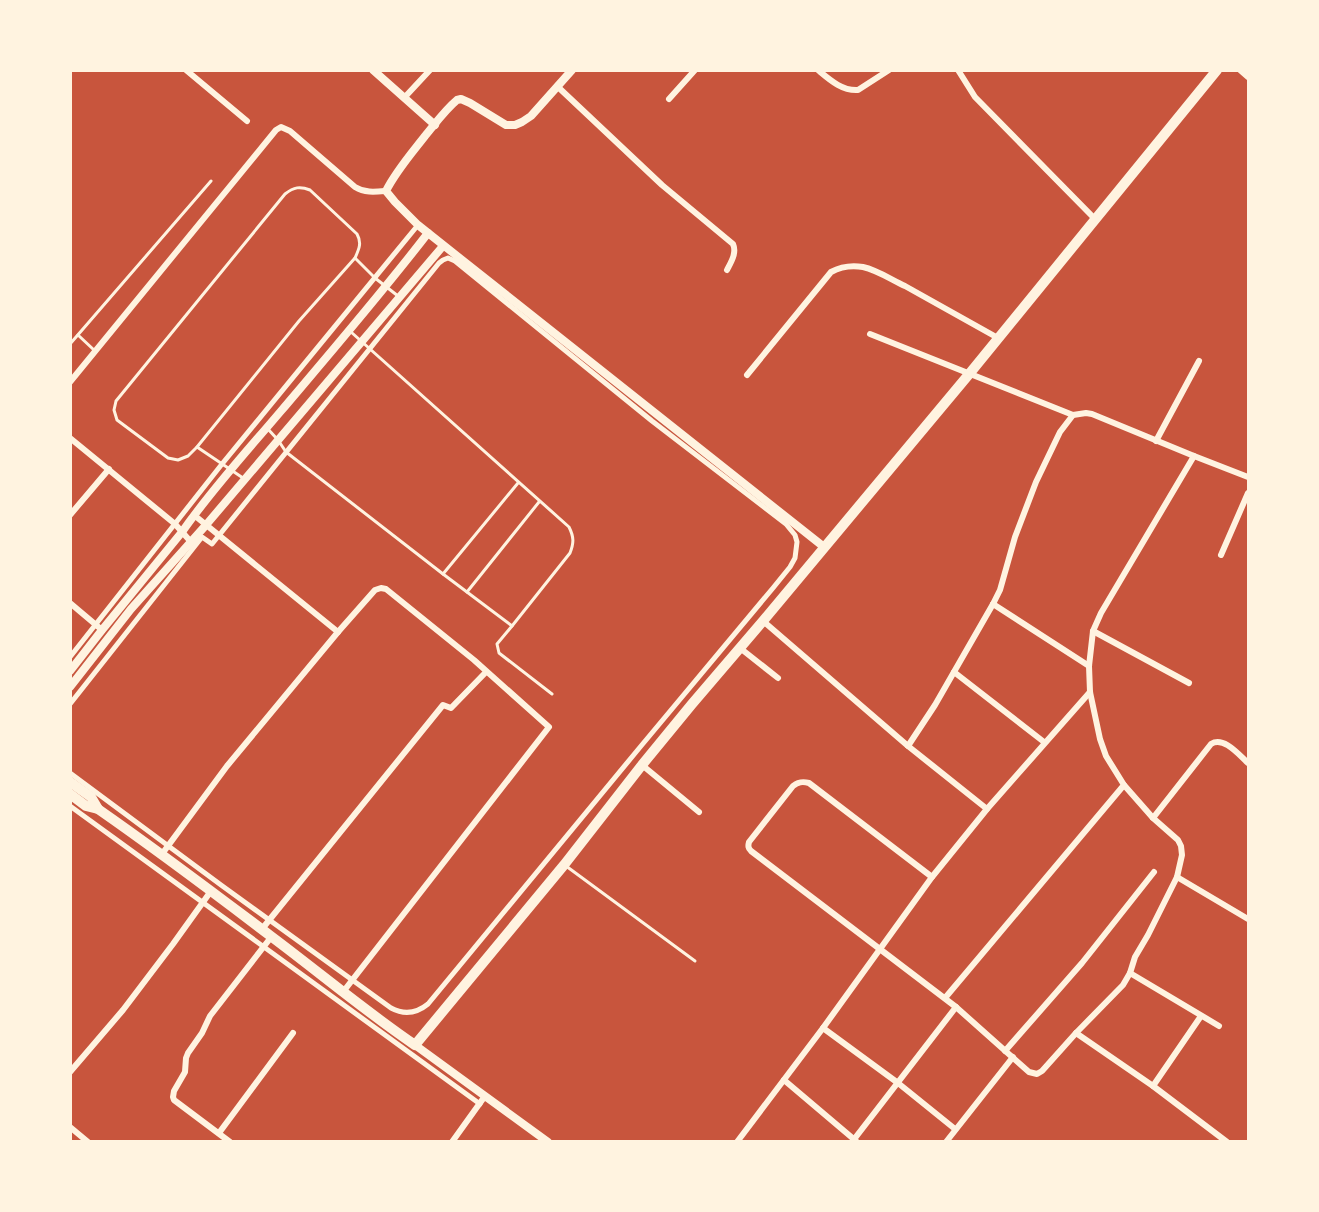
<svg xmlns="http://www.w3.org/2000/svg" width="1319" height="1212" font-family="'Space Grotesk',sans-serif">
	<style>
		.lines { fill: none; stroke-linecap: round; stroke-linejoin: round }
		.service { stroke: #fff3e0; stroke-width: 3 }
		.pedestrian { stroke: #fff3e0; stroke-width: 5 }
		.minor { stroke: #fff3e0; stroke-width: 6 }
		.tertiary { stroke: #fff3e0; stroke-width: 8 }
		.primary { stroke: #fff3e0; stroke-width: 10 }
	</style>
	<rect width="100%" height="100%" fill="#c8553d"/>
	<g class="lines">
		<g class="service">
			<polyline points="78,335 94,350"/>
			<polyline points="70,344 211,181"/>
			<path d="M 267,428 L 278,440 L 286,452 L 443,574 L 512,626 L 570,553 C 574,543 574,537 569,527 L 351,332"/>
			<path d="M 197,447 L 188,456 L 178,460 L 168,458 L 117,420 L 114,410 L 116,401 L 285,194 C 294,187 300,186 310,190 L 357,234 C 362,243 359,249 355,258"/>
			<polyline points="243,478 197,447 299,321 355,258 375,278 398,296"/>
			<polyline points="443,574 518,483"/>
			<polyline points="467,592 539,502"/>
			<polyline points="512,626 497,644 499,653 552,694"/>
			<polyline points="566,866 695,961"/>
		</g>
		<g class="pedestrian">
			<polyline points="70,657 222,464 418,225"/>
			<path d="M 70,704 L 202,537 L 212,544 L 439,263 L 443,260 L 448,258 L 455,261 L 652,421 L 786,524 L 795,535 L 797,542 L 795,558 L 790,567 L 773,588 L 641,746 L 428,1004 C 417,1013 404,1015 391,1008 L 221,885 L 70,773"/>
			<polyline points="70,806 480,1104"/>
		</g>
		<g class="minor">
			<polyline points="186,70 247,121"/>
			<path d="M 818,70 C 830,80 842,91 858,90 L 889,70"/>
			<polyline points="958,70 975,97 1095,219"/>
			<polyline points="1240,70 1248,77"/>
			<path d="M 558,87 L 662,185 L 733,244 C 737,253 731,262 727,270"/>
			<polyline points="404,98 430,70"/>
			<polyline points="669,99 695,70"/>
			<polyline points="870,334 1073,415"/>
			<path d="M 747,375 L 831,272 C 842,266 851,265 863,267 C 877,270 892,280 905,286 C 936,303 967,321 998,338"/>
			<path d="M 70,382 L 276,130 L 281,127 L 290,131 L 355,187 C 365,193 374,192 386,191"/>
			<polyline points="70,438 175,524 191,542"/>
			<polyline points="1156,441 1199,361"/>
			<polyline points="70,515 109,469"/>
			<polyline points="194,515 338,632"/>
			<polyline points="1221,555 1248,493"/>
			<polyline points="70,603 102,630"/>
			<polyline points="993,604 1089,666"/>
			<polyline points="763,621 908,746 987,809"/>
			<polyline points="1093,631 1189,683"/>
			<polyline points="740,648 778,678"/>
			<polyline points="954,672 1044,742"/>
			<polyline points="908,746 935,705 993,604 1000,590 1015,537 1036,482 1060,432 1073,415 1086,413 1092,414 1194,456 1248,477"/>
			<polyline points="642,765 699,812"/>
			<path d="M 1153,818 L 1211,744 C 1224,736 1239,755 1248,763"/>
			<polyline points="162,854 227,766 338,632 375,590 381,588 386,589 474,660 549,727 343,992"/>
			<path d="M 932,877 L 809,783 C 802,781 798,782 793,786 L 749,842 C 748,846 748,848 751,851 L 956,1007 L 1029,1072 L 1037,1074 L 1042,1071 L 1076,1033 L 1123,985 L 1130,973 L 1135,957 L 1148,935 L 1177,877 L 1182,855 L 1181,846 L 1178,840 L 1153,818 L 1124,785"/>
			<polyline points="1177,877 1248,919"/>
			<polyline points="262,929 443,705 451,708 486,672"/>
			<polyline points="1130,973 1219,1026"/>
			<polyline points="945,998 1124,785 1106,756 1100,739 1090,692 1089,666 1093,631 1101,613 1194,456"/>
			<polyline points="823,1028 898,1083 955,1129"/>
			<polyline points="1076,1033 1153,1086 1227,1142"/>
			<polyline points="1005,1051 1082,963 1154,872"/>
			<polyline points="70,1072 123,1010 173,944 211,891"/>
			<polyline points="784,1080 856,1141"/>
			<polyline points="1153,1086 1201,1016"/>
			<polyline points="70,1127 88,1142"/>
			<polyline points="219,1133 293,1033"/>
			<polyline points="230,1142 174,1100 173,1097 174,1091 185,1072 186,1058 188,1053 202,1033 210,1016 272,936"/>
			<polyline points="452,1142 485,1096"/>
			<polyline points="737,1142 823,1028 932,877 987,809 1090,692"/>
			<polyline points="852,1142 956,1007"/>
			<polyline points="946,1142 1013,1057"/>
		</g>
		<g class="tertiary">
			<polyline points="373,70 435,125"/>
			<path d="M 572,70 L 531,116 L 522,122 L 515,125 L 506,125 L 470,103 L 461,99 L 457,100 C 445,110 435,124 425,136 C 411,154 396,171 386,191 L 395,202 L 418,225 L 824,547"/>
			<path d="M 70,671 L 102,630 L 182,532 C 212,489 248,450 281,411 C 331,352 381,294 428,233"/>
			<polyline points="70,687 131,609 206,525 443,246"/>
			<polyline points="415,1045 548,1142"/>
		</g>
		<g class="primary">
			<polyline points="70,782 91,797 98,809"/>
			<path d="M 70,794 L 86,806 L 98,809 C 157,850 214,893 272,937 C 320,973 365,1011 415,1045 L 564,865 L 642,765 L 692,704 L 763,621 L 970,373 L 1217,70"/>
		</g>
	</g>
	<rect width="1319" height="1212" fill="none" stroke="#fff3e0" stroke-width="144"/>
</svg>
